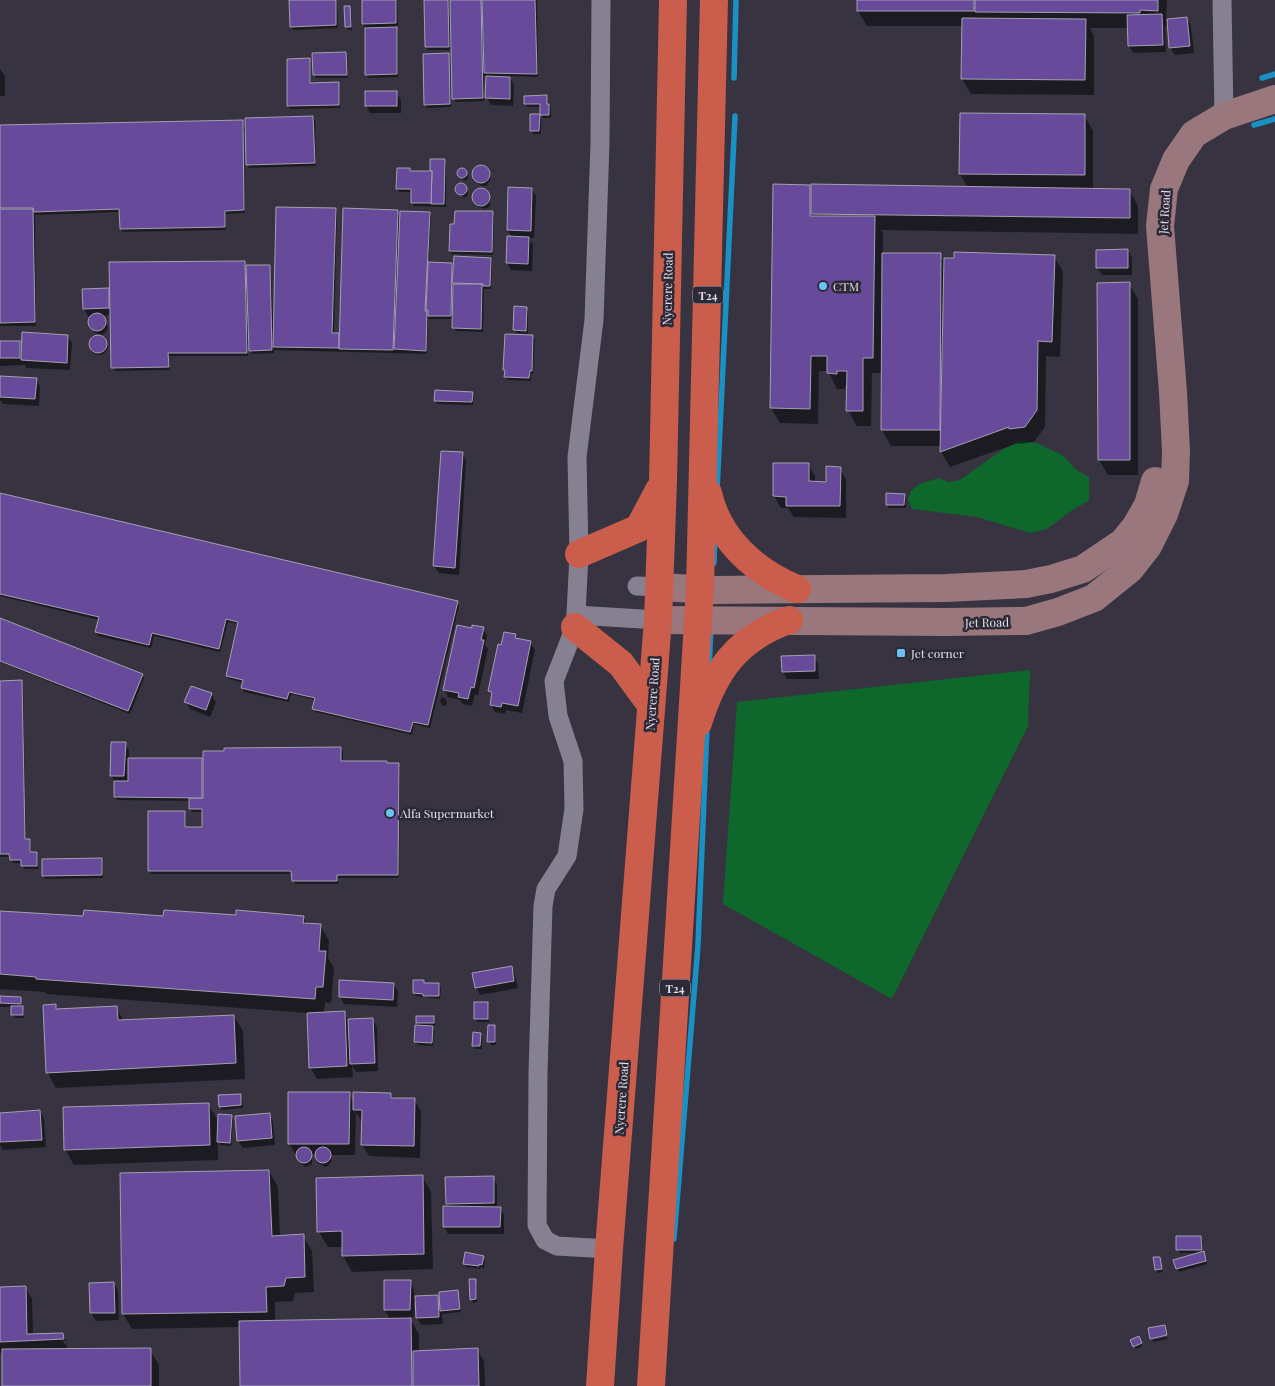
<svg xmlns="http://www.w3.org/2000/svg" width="1275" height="1386" font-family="'Playfair Display',serif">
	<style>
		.green { fill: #0e672b }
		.shadow { fill: #0007 }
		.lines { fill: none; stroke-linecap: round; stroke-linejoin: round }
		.stream { stroke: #1991c5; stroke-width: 5.5 }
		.building { fill: #674b9a; stroke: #a4a0b1 }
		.street { stroke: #868192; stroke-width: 19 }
		.secondary { stroke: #9a767d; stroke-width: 28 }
		.highway { stroke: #ca5d4b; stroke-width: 28 }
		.poi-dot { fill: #6ac3f1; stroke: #2d2936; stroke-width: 2 }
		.labels { text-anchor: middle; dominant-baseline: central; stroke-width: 5; stroke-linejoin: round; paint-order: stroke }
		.shield { fill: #2d2936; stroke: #acaab4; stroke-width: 1 }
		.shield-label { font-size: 11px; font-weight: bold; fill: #e3e1ea }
		.street-label { font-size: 12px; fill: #e3e1ea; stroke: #2d2936 }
		.poi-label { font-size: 12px; fill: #e3e1ea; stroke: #2d2936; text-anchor: start }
	</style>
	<rect width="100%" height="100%" fill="#373341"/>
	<g class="green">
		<polygon points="1020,441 1037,443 1064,456 1075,469 1089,477 1089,501 1075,508 1047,529 1030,533 977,517 912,509 908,499 911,491 919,484 939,478 948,482 960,480 1002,450"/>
		<polygon points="1030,670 1028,726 892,999 723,904 737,702"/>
	</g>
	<g class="shadow">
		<polygon points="290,0 337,0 338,28 293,30 291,26"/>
		<polygon points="363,0 397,0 398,26 395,26 398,32 398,77 368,78 366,74 366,28 363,24"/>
		<polygon points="425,0 449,0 450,29 452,29 452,0 537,0 538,77 509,76 514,85 513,106 491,105 487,98 487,76 484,76 484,101 456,102 454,99 453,50 428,50 426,47"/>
		<polygon points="858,0 1167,0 1166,21 1187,19 1191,26 1194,53 1175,55 1170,48 1169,26 1165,26 1166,52 1133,53 1129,46 1128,28 1090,28 1094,36 1094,95 971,94 962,79 963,26 867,26 858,11"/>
		<polygon points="350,8 351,11 352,30 348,30 346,27"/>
		<polygon points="345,53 347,56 348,78 316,78 314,75 313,54"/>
		<polygon points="448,54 450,57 451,107 427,108 425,105"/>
		<polygon points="309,60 311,63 311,84 338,83 340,87 340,108 290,109 288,106"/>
		<polygon points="0,69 5,76 5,96 0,96"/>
		<polygon points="396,92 401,100 401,113 370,113 366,105"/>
		<polygon points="546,97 551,109 551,118 543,118 542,115 541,107 527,107 526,104"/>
		<polygon points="531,115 539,116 541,119 541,134 533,134 531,131"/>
		<polygon points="1084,115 1093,131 1093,189 1129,190 1138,206 1138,234 881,230 883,233 883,254 940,255 945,263 1054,256 1063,272 1060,357 1046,356 1045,427 1034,442 1019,444 1018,443 950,467 941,452 941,446 891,446 882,430 883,373 872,373 871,426 857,426 848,410 848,386 845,386 845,389 837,389 828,371 819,371 818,424 780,423 771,408 774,186 968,188 960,174"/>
		<polygon points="313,117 315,120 316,166 249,168 247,164 247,132 244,132 245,213 226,214 226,230 123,232 121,229 121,212 35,215 36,326 0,326 0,126 242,121 246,129"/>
		<polygon points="432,160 445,160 446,164 446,207 414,206 412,203 412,192 399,192 397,189 410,169 411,172 432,173"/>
		<polygon points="480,166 485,167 490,175 491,179 486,186 482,186 478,184 473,176 476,168"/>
		<polygon points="462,169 468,176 468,179 464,181 458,174 460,170"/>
		<polygon points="462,184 467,189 468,195 464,198 457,190 457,187"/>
		<polygon points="510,188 532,189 536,196 534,238 529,238 533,245 532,271 511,270 507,262 512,237 508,230"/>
		<polygon points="481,190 485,190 490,198 490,206 486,209 478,207 474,199 474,195"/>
		<polygon points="335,209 337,212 334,334 341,334 397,211 400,217 429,213 431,216 428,264 454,264 491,259 492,262 491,289 484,289 483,332 456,331 454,328 454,319 428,319 427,354 274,350 274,353 252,354 248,346 248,356 169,356 170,370 115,371 113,368 111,315 103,316 108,327 106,332 101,335 95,333 89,325 90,319 92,316 88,316 84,309 108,290 111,295 244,262 246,265 269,267 271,270 273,315 275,315"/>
		<polygon points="492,213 494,216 493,255 452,254 450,251"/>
		<polygon points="1128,250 1132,258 1132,275 1102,275 1097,268"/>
		<polygon points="1129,284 1138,299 1138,475 1108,475 1099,460"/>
		<polygon points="526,308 528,311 528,334 517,333 515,330"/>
		<polygon points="67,336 72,343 70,370 26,368 25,365 0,366 0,343 19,342 23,348"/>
		<polygon points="533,336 535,340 533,374 531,374 531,381 508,380 504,370"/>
		<circle cx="99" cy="346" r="9"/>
		<polygon points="0,377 36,379 40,387 39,406 3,404 0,400"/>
		<polygon points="472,393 474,396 473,405 437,404 435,400"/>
		<polygon points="462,453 466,461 459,575 439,573 434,566"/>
		<polygon points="775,464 808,464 815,476 815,483 827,483 840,468 846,480 846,518 794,517 788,508 781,508 774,496"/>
		<polygon points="0,494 457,602 459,606 430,728 414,724 412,735 316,712 314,709 316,700 291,694 289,702 244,692 242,688 244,683 229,679 227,676 239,624 228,622 220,652 154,636 151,648 98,636 96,632 99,620 0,596"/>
		<polygon points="904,495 906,498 906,508 889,508 887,505"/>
		<polygon points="0,619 142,675 144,678 130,714 0,662"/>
		<polygon points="483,628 487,636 485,645 488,649 478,695 475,694 472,706 463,704 460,700 448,697 444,689 473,630"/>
		<polygon points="515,635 518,640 530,642 535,650 522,713 506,710 505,714 495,712 491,705 493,696 490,691 502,646"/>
		<polygon points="814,656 818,664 819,679 787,679 783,672"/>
		<polygon points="0,682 21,682 23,685 26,840 29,840 31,843 31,854 36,853 38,857 38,869 24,869 22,863 13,863 11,857 0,857"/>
		<polygon points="211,694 216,702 210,717 190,709 186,702"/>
		<polygon points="441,697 445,698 447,702 446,706 442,705 440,701"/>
		<polygon points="125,743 129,751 129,759 204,760 341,748 343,752 343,762 398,764 400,767 399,878 338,878 338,884 295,884 293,874 151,874 149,871 149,812 184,812 186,815 186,828 203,828 203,812 192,812 190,809 190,801 117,800 115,797 115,782 111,775"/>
		<polygon points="101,860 103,863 103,878 45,879 43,875"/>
		<polygon points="0,912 85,918 303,917 307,924 320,925 329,941 328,958 334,968 331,1003 325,1002 324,1013 344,1012 349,1020 372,1019 377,1027 378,1071 356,1072 352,1065 353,1077 317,1079 310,1067 308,1013 46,994 45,992 0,989"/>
		<polygon points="511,967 515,975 518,988 480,995 476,987"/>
		<polygon points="423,981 425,984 439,984 441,988 440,999 416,996 414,993"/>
		<polygon points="394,984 398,992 397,1007 344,1004 340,997"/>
		<polygon points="0,998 20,999 24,1011 24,1018 15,1018 13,1015 13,1007 0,1007"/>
		<polygon points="488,1004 489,1007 489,1022 477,1022 475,1019"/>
		<polygon points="56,1006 58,1010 116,1008 124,1021 234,1016 243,1031 245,1079 56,1088 47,1072"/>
		<polygon points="433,1017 435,1020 435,1026 432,1026 434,1030 433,1046 418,1045 416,1042 419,1027 417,1023"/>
		<polygon points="494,1026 496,1029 496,1045 491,1045 489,1042"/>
		<polygon points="480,1034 482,1037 482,1049 475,1049 474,1046"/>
		<polygon points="349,1094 354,1103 391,1094 394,1099 414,1099 421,1111 420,1158 369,1156 362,1145 363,1121 361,1121 356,1112 355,1155 330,1155 332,1160 328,1166 325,1167 318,1163 315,1155 312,1155 312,1164 306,1167 300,1163 289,1143"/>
		<polygon points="240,1095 242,1098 243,1108 222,1110 220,1107"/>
		<polygon points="208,1104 217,1119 217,1126 231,1116 233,1119 231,1146 220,1145 218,1141 218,1160 74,1165 65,1149"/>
		<polygon points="40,1111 44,1119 46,1147 3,1150 0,1145 0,1114"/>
		<polygon points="269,1114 273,1122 275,1145 243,1148 238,1141 236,1118"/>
		<polygon points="269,1171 278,1187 280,1237 303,1236 312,1251 314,1292 295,1293 293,1301 275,1302 275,1322 390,1319 385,1310 410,1282 414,1289 414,1297 438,1296 441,1302 457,1292 459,1295 461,1312 442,1314 443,1324 421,1325 417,1318 416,1302 414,1302 414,1317 409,1317 419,1334 419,1352 477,1350 484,1361 485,1386 241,1386 240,1327 132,1329 123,1314"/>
		<polygon points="422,1176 431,1192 433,1269 352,1272 343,1256 343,1247 328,1247 319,1232"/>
		<polygon points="493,1177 497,1185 497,1208 500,1208 504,1215 504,1234 448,1234 444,1227 449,1208 447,1204"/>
		<polygon points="1201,1237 1203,1241 1203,1252 1207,1264 1179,1272 1177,1268 1199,1253 1180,1253 1178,1250"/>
		<polygon points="483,1257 485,1260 484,1268 481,1267 480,1269 466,1267 464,1263"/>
		<polygon points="1159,1258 1163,1272 1158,1273 1156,1270"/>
		<polygon points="475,1281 477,1284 477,1302 473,1303 471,1299"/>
		<polygon points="114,1283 118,1291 119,1320 96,1321 91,1313 91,1284"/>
		<polygon points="25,1287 32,1299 33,1335 63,1334 69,1346 65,1340 63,1341 69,1350 150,1350 159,1365 159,1386 4,1386 3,1353 0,1353 0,1288"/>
		<polygon points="1167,1337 1168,1339 1153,1342 1152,1340"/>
		<polygon points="1140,1341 1142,1347 1136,1349 1134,1346"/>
	</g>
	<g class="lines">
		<g class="stream">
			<polyline points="734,78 736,0"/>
			<polyline points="1262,78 1275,74"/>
			<polyline points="1254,125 1275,119"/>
			<polyline points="717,491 735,116"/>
			<polyline points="714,563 715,535"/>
			<polyline points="709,670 711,627"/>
			<polyline points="674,1239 698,945 707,727"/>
		</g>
	</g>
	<g class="building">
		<polygon points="289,0 336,0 336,25 290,27"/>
		<polygon points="362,0 396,0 396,23 362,24"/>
		<polygon points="424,0 448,0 449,47 425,47"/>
		<polygon points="450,0 481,0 483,98 452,99"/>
		<polygon points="482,0 535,0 537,74 484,73"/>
		<rect x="857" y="0" width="117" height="11"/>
		<polygon points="975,0 1158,0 1158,11 1140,10 1140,13 975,12"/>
		<polygon points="344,6 350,6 351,27 345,27"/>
		<polygon points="1162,14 1163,45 1128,46 1127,15"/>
		<polygon points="1187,17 1190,46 1169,48 1167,19"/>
		<polygon points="962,18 1086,19 1085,80 961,79"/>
		<polygon points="397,27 397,74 365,75 365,28"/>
		<polygon points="346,52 347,75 313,75 312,53"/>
		<polygon points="449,53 450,104 424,105 423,54"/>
		<polygon points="310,58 310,83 339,82 339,105 287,106 287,59"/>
		<polygon points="486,76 510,77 510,99 485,98"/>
		<rect x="365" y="91" width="32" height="15"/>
		<polygon points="547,95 547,104 549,104 549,115 540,115 540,104 524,104 524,96"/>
		<polygon points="960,113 1085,114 1085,175 959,174"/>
		<polygon points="530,114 540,114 539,131 530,131"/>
		<polygon points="313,116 315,163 246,165 245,118"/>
		<polygon points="243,120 244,210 225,211 225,227 120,229 119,209 34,212 33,208 0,208 0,125"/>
		<polygon points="430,159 445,159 444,204 431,204 432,171 430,170"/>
		<circle cx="481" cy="174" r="9"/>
		<circle cx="462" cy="173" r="5"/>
		<polygon points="397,168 410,168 410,171 432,171 431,203 411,203 411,189 396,189"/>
		<circle cx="461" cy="189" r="6"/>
		<polygon points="773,184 810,185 810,216 875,216 873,358 863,358 863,411 846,411 847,371 837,371 837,374 827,373 827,356 811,356 810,409 770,408"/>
		<polygon points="811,184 1130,189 1130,218 811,214"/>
		<polygon points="508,187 532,188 531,231 507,230"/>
		<circle cx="481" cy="197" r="9"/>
		<polygon points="276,207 336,208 332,333 339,333 339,348 273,347"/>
		<polygon points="343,208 398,210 393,350 339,349"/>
		<polygon points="0,209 33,209 35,322 0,323"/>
		<polygon points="400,211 430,212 425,311 427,311 426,351 394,349"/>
		<polygon points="455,211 493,211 492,252 449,251 450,224 454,224"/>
		<polygon points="507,236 529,237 528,264 506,263"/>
		<polygon points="1128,249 1128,268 1096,268 1096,250"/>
		<polygon points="954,252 1055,255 1052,342 1038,341 1037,410 1025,427 1009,429 1009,427 940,452 944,258 954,258"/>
		<polygon points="882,253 941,253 940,430 881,430"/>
		<polygon points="454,256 491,258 490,286 483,286 483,284 452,283"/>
		<polygon points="245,261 247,353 168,353 169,367 111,368 109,262"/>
		<polygon points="428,262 452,263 451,316 428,316 428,310 426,310"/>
		<polygon points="246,265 270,265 272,350 249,351"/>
		<polygon points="1130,282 1130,460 1098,460 1097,283"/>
		<polygon points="453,284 482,284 481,329 452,328"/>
		<polygon points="109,288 109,308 83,309 82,289"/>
		<polygon points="514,306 527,307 526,331 513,330"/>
		<circle cx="97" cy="322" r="9"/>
		<polygon points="22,332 68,335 67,363 21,360"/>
		<polygon points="505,334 533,335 532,371 530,371 529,378 504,377 505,370 503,370"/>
		<circle cx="98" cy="344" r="9"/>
		<rect x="0" y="341" width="20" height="17"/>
		<polygon points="0,376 37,378 35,399 0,397"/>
		<polygon points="435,390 473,392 472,402 434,401"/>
		<polygon points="441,451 463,452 455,568 433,566"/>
		<polygon points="773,463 809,463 809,481 826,482 826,466 841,467 840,506 786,506 786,497 773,496"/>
		<polygon points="0,493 458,601 428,725 413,722 410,732 312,709 315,698 289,692 287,699 241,688 243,680 226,676 238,622 226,619 219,649 152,633 149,645 95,632 99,617 0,594"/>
		<polygon points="886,493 905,494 904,505 886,505"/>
		<polygon points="0,618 143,674 128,711 0,661"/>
		<polygon points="457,625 472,628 472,625 484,627 481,640 484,640 474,688 471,687 468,699 458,697 459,693 443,690"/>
		<polygon points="504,632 516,634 515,638 531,641 518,706 502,703 501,707 490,705 492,692 488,691 498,644 501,645"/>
		<polygon points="815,655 815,671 782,672 781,656"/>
		<polygon points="22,680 25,839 30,839 30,852 37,852 37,866 21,866 21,860 10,860 9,854 0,854 0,681"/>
		<polygon points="191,686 212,693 206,710 184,702"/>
		<polygon points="111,742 126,742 124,776 110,776"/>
		<polygon points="341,747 341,761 387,761 387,763 399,763 398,875 337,875 337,881 292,881 291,871 148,871 148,811 185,811 185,827 202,827 202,809 189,809 189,798 203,798 203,751 224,751 224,748"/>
		<polygon points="128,758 202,758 202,798 114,797 114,781 128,781"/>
		<polygon points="102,858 102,875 42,876 42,859"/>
		<polygon points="84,910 163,916 164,910 236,915 236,910 304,916 303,923 321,924 319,951 326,951 323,987 316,987 315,999 36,979 36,977 0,974 0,911 83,916"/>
		<polygon points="512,966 514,981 475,988 472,973"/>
		<polygon points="339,980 394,983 393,1000 339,997"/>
		<polygon points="413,980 424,980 424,983 439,983 439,996 423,996 423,994 413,993"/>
		<polygon points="0,996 21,997 21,1004 0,1003"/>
		<rect x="474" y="1002" width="14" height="17"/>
		<polygon points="56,1004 56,1009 117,1006 118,1020 234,1015 236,1063 46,1073 43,1005"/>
		<rect x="11" y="1006" width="12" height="9"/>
		<polygon points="345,1011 347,1066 309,1068 307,1013"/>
		<rect x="416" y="1016" width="18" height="7"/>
		<polygon points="373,1018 375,1063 350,1064 348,1019"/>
		<polygon points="415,1025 433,1026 432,1043 414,1042"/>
		<polygon points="488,1025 495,1025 495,1042 487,1042"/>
		<polygon points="473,1032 481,1033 480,1046 472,1046"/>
		<polygon points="288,1092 350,1092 349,1144 288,1144"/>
		<polygon points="353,1092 391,1093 391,1098 415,1098 414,1146 361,1145 362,1110 353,1110"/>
		<polygon points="241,1094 241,1105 219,1107 218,1095"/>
		<polygon points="209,1103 210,1145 64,1150 63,1107"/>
		<polygon points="40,1110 42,1140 0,1142 0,1113"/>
		<polygon points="270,1113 272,1138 237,1141 235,1116"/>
		<polygon points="218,1114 232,1115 230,1143 217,1142"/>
		<circle cx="304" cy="1155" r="8"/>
		<circle cx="323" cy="1155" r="8"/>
		<polygon points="269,1170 272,1236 304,1234 305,1277 286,1278 284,1286 266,1287 267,1312 122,1314 120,1173"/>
		<polygon points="423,1175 424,1254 342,1256 342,1231 317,1232 316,1178"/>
		<polygon points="494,1176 494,1203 446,1204 445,1177"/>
		<polygon points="443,1206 501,1207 500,1227 443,1227"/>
		<polygon points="1176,1236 1201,1236 1202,1250 1176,1250"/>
		<polygon points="1204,1251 1206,1261 1176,1269 1173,1260"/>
		<polygon points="465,1252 484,1256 482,1265 479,1264 479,1266 463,1264"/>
		<polygon points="1153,1257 1160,1257 1162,1269 1155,1270"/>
		<polygon points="469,1279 476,1279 476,1299 470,1300"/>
		<polygon points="384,1280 411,1280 410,1310 384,1310"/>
		<polygon points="114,1282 115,1313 90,1313 89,1283"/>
		<polygon points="26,1286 27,1334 63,1333 64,1339 0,1342 0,1287"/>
		<polygon points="458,1290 460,1309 440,1311 439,1292"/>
		<polygon points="438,1295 439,1317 416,1318 415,1296"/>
		<polygon points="411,1318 412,1386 240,1386 239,1321"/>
		<polygon points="1165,1325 1167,1335 1150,1339 1148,1328"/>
		<polygon points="1139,1336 1142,1343 1133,1347 1130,1340"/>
		<polygon points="151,1348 151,1386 2,1386 2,1349"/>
		<polygon points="478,1348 479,1386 413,1386 413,1351"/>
	</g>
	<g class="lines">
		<g class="street">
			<polyline points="601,0 600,143 594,320 577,457 579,554 576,615 575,627 554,681 558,716 573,761 574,809 567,856 546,889 543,906 538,1073 537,1225 545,1240 557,1246 609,1249"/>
			<polyline points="1222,0 1224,116"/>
			<polyline points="637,586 659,587"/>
			<polyline points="576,615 658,620"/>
		</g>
		<g class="secondary">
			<polyline points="659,587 713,590 946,588 1026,584 1051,579 1083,569 1123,542 1136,526 1148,505 1155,481"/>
			<polyline points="658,620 945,622 1026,621 1058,612 1094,598 1130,569 1148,546 1164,514 1175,481 1176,451 1173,392 1160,226 1164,189 1176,160 1194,134 1224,116 1275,99"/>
		</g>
		<g class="highway">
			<path d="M 708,493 C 718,539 755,572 797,589"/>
			<polyline points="579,554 639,528 659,490"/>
			<polyline points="575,627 621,664 651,705"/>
			<path d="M 698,723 C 714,671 737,638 789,620"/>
			<polyline points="600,1386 609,1249 658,620 663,482 673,0"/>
			<polyline points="651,1386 700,589 714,0"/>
		</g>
	</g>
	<g class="poi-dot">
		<circle cx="823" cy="286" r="5"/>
		<rect x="896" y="648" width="10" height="10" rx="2.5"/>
		<circle cx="390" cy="813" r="5"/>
	</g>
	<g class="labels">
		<g class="shield">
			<rect x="693" y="286.5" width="30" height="17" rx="4"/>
			<rect x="660" y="979.5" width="30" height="17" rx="4"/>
		</g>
		<g class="shield-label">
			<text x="708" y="295">T24</text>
			<text x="675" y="988">T24</text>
		</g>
		<g class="street-label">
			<text transform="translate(1164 212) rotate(-86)">Jet Road</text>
			<text transform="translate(667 289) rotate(-89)">Nyerere Road</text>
			<text transform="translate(987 622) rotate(-1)">Jet Road</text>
			<text transform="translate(652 694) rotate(-86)">Nyerere Road</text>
			<text transform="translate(621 1098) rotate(-86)">Nyerere Road</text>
		</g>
		<g class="poi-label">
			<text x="833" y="286">CTM</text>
			<text x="911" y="653">Jet corner</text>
			<text x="400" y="813">Alfa Supermarket</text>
		</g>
	</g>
</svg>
